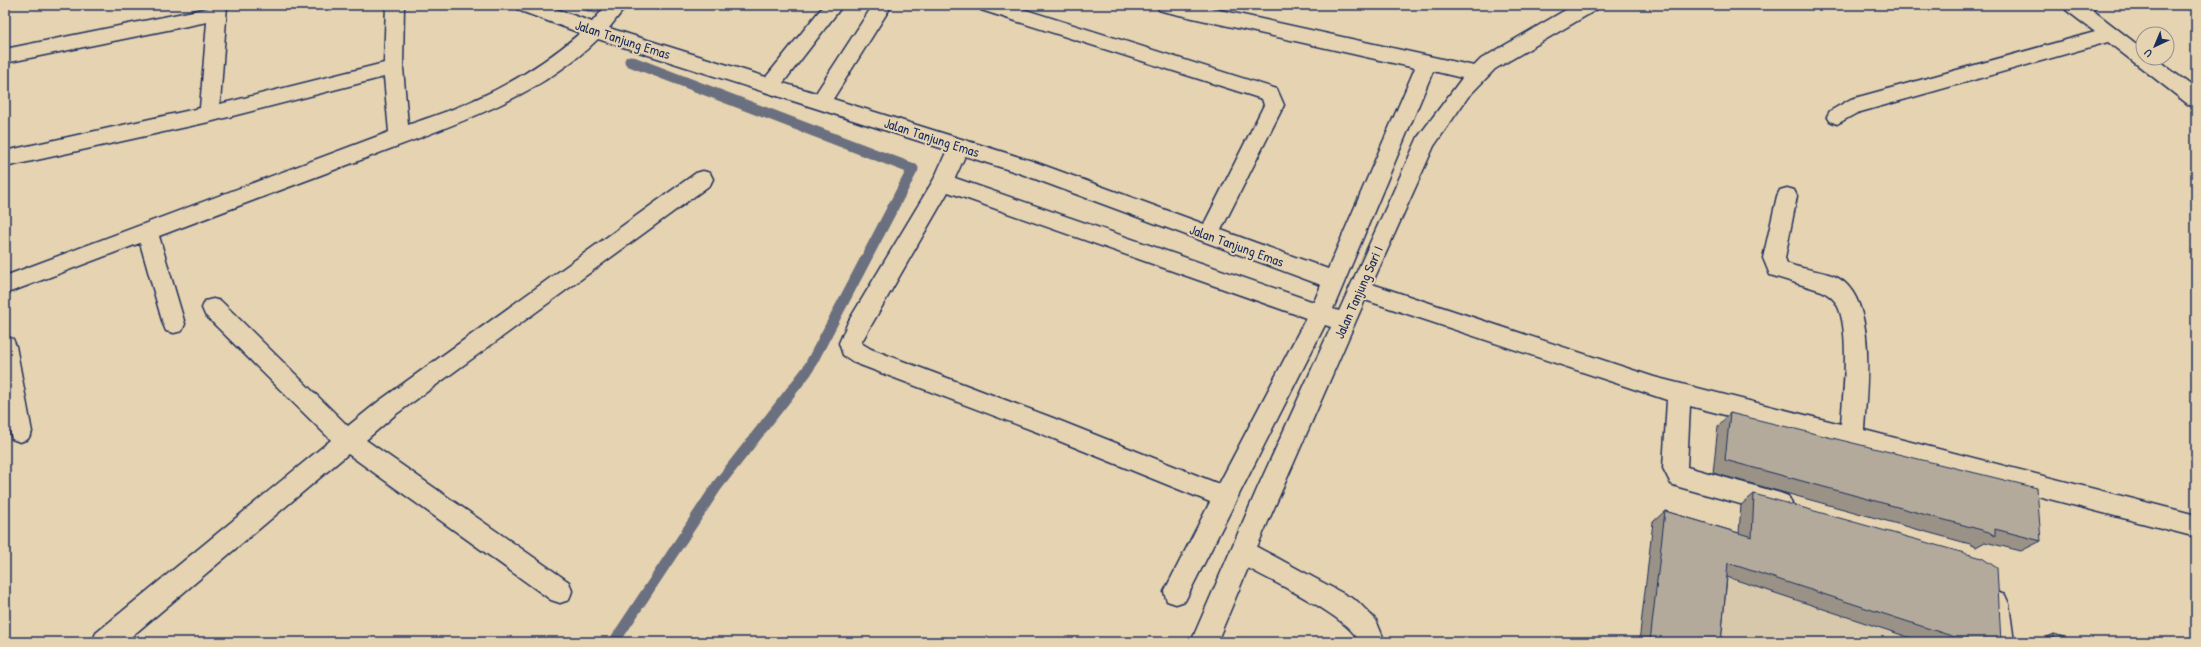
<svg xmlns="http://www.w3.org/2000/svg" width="2201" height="647" font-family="'Patrick Hand',sans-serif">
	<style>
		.built { fill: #d7c7ab }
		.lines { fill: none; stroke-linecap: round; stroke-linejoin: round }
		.stream { stroke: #6b707f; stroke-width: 11 }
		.minor-casing { stroke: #1b2f5e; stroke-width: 3 }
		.minor { fill: #e6d3b1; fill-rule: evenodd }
		.wall { fill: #9a9286; stroke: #1b2f5e }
		.building { fill: #b3aa9c; stroke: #1b2f5e }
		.labels { text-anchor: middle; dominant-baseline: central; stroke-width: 4; stroke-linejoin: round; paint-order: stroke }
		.street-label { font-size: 14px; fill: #1b2f5e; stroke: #e6d3b1 }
	</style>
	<rect width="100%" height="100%" fill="#e6d3b1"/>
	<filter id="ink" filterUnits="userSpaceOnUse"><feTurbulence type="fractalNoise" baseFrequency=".025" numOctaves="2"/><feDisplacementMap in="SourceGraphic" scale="8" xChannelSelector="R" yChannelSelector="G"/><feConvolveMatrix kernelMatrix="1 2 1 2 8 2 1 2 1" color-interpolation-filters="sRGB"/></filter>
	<g filter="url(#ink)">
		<polygon class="built" points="1715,572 1923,642 1708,642"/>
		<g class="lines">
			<g class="stream">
				<polyline points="585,5 595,8"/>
				<polyline points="614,642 717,486 807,371 913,169 630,61"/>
			</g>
			<g class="minor-casing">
				<g id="minor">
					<path d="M 209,5 L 227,5 L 220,104 L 384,63 L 386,5 L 404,5 L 403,68 L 408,125 C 430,117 453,110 474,100 C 513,83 549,60 580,33 L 518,10 L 516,5 L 545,5 L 592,22 L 607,5 L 627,5 L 609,28 L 766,77 L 824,5 L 843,5 L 783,83 L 816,93 L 873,5 L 892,5 L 833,99 L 1032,161 L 1204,224 L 1264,105 L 1262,99 L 981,10 L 979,5 L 1010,5 L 1277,89 L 1284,105 L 1221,230 L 1328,269 L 1415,68 L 1166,12 L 1159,10 L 1157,5 L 1197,5 L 1474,66 L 1481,59 L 1574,5 L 1598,5 L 1596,10 L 1495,69 L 1468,97 L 1434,146 L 1372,284 L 1654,377 L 1841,424 C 1843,396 1851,327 1836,303 C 1833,298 1827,294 1822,291 L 1770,275 L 1763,258 L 1777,196 L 1780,190 L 1787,188 L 1794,190 L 1797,196 L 1785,258 L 1787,263 C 1804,271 1830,270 1844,282 C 1877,310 1866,392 1864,430 L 2196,515 L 2196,537 L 1690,406 L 1687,467 L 1780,493 L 1788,496 L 1792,504 L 1788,512 L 1780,515 L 1679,487 L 1671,484 L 1663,468 L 1667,400 L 1365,300 L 1257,547 L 1357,601 L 1376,620 L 1385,642 L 1359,642 C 1350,617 1273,582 1248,568 L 1217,642 L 1191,642 L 1258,487 L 1331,327 L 1325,325 L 1185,601 L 1176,604 L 1167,601 L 1164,592 L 1210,502 L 1037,432 L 855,363 L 843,355 L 839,343 L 848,322 L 934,179 L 947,150 L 598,39 C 537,99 452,125 374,155 C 302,182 230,209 159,236 L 185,324 L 182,331 L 174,333 L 166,331 L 163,324 L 140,243 L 5,294 L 5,276 L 389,132 L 384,77 L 209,122 L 5,167 L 5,151 L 200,108 L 207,22 L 5,63 L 5,49 L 208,8 ZM 1433,71 L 1462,78 L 1418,137 L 1339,311 L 1333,309 ZM 965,156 L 1019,173 L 1321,285 L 1314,302 L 955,178 ZM 948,192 L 1306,318 L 1219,484 L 1053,418 L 871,349 L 861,343 Z"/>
					<polygon points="2064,5 2086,5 2143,49 2143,58 2155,58 2196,89 2196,107 2189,105 2108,42 1857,113 1837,124 1830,121 1827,116 1830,111 1851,99 2095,32 2066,10"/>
					<polygon points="703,171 710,173 713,179 710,185 395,415 366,440 569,582 572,591 569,600 560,603 551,600 348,454 125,642 92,642 96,633 331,440 205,315 202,308 205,301 213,299 221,301 348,426 379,401 696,173"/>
					<polygon points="5,336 13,339 16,346 32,432 28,439 20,442 12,439 5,412"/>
					<polygon points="1996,592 2005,595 2009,604 2014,642 1988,642 1983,604 1987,595"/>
				</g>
			</g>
			<use href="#minor" class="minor"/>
		</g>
		<g class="wall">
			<polygon points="1730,413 2041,541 2021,551 1985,542 1976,547 1970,544 1713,473 1718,426"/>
			<polygon points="1754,494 2001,642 1923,642 1727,577 1721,642 1639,642 1653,522 1665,511 1739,533 1741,505"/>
			<polygon points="2054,634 2079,642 2036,642"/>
		</g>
		<g class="building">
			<polygon points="1730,413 2037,488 2041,541 1995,529 1995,536 1989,532 1725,460"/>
			<polygon points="1754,494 1982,558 1997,568 2001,642 1970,642 1728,563 1721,642 1650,642 1665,511 1752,537"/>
			<polygon points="2054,634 2079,642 2054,642"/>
		</g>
	</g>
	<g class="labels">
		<g class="street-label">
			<text transform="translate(623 39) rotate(18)">Jalan Tanjung Emas</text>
			<text transform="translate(932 137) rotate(18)">Jalan Tanjung Emas</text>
			<text transform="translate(1237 245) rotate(20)">Jalan Tanjung Emas</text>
			<text transform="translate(1358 292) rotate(-66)">Jalan Tanjung Sari I</text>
		</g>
	</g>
	<rect width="2201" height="647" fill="none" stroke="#e6d3b1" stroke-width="20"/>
	<rect x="10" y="10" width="2181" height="627" fill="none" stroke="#1b2f5e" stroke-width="1.5" filter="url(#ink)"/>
	<g transform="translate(2155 46) rotate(224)"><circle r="19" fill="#e6d3b1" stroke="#959190"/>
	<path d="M0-3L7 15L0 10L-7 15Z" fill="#1b2f5e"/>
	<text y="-6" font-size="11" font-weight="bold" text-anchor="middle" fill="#1b2f5e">U</text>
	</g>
</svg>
